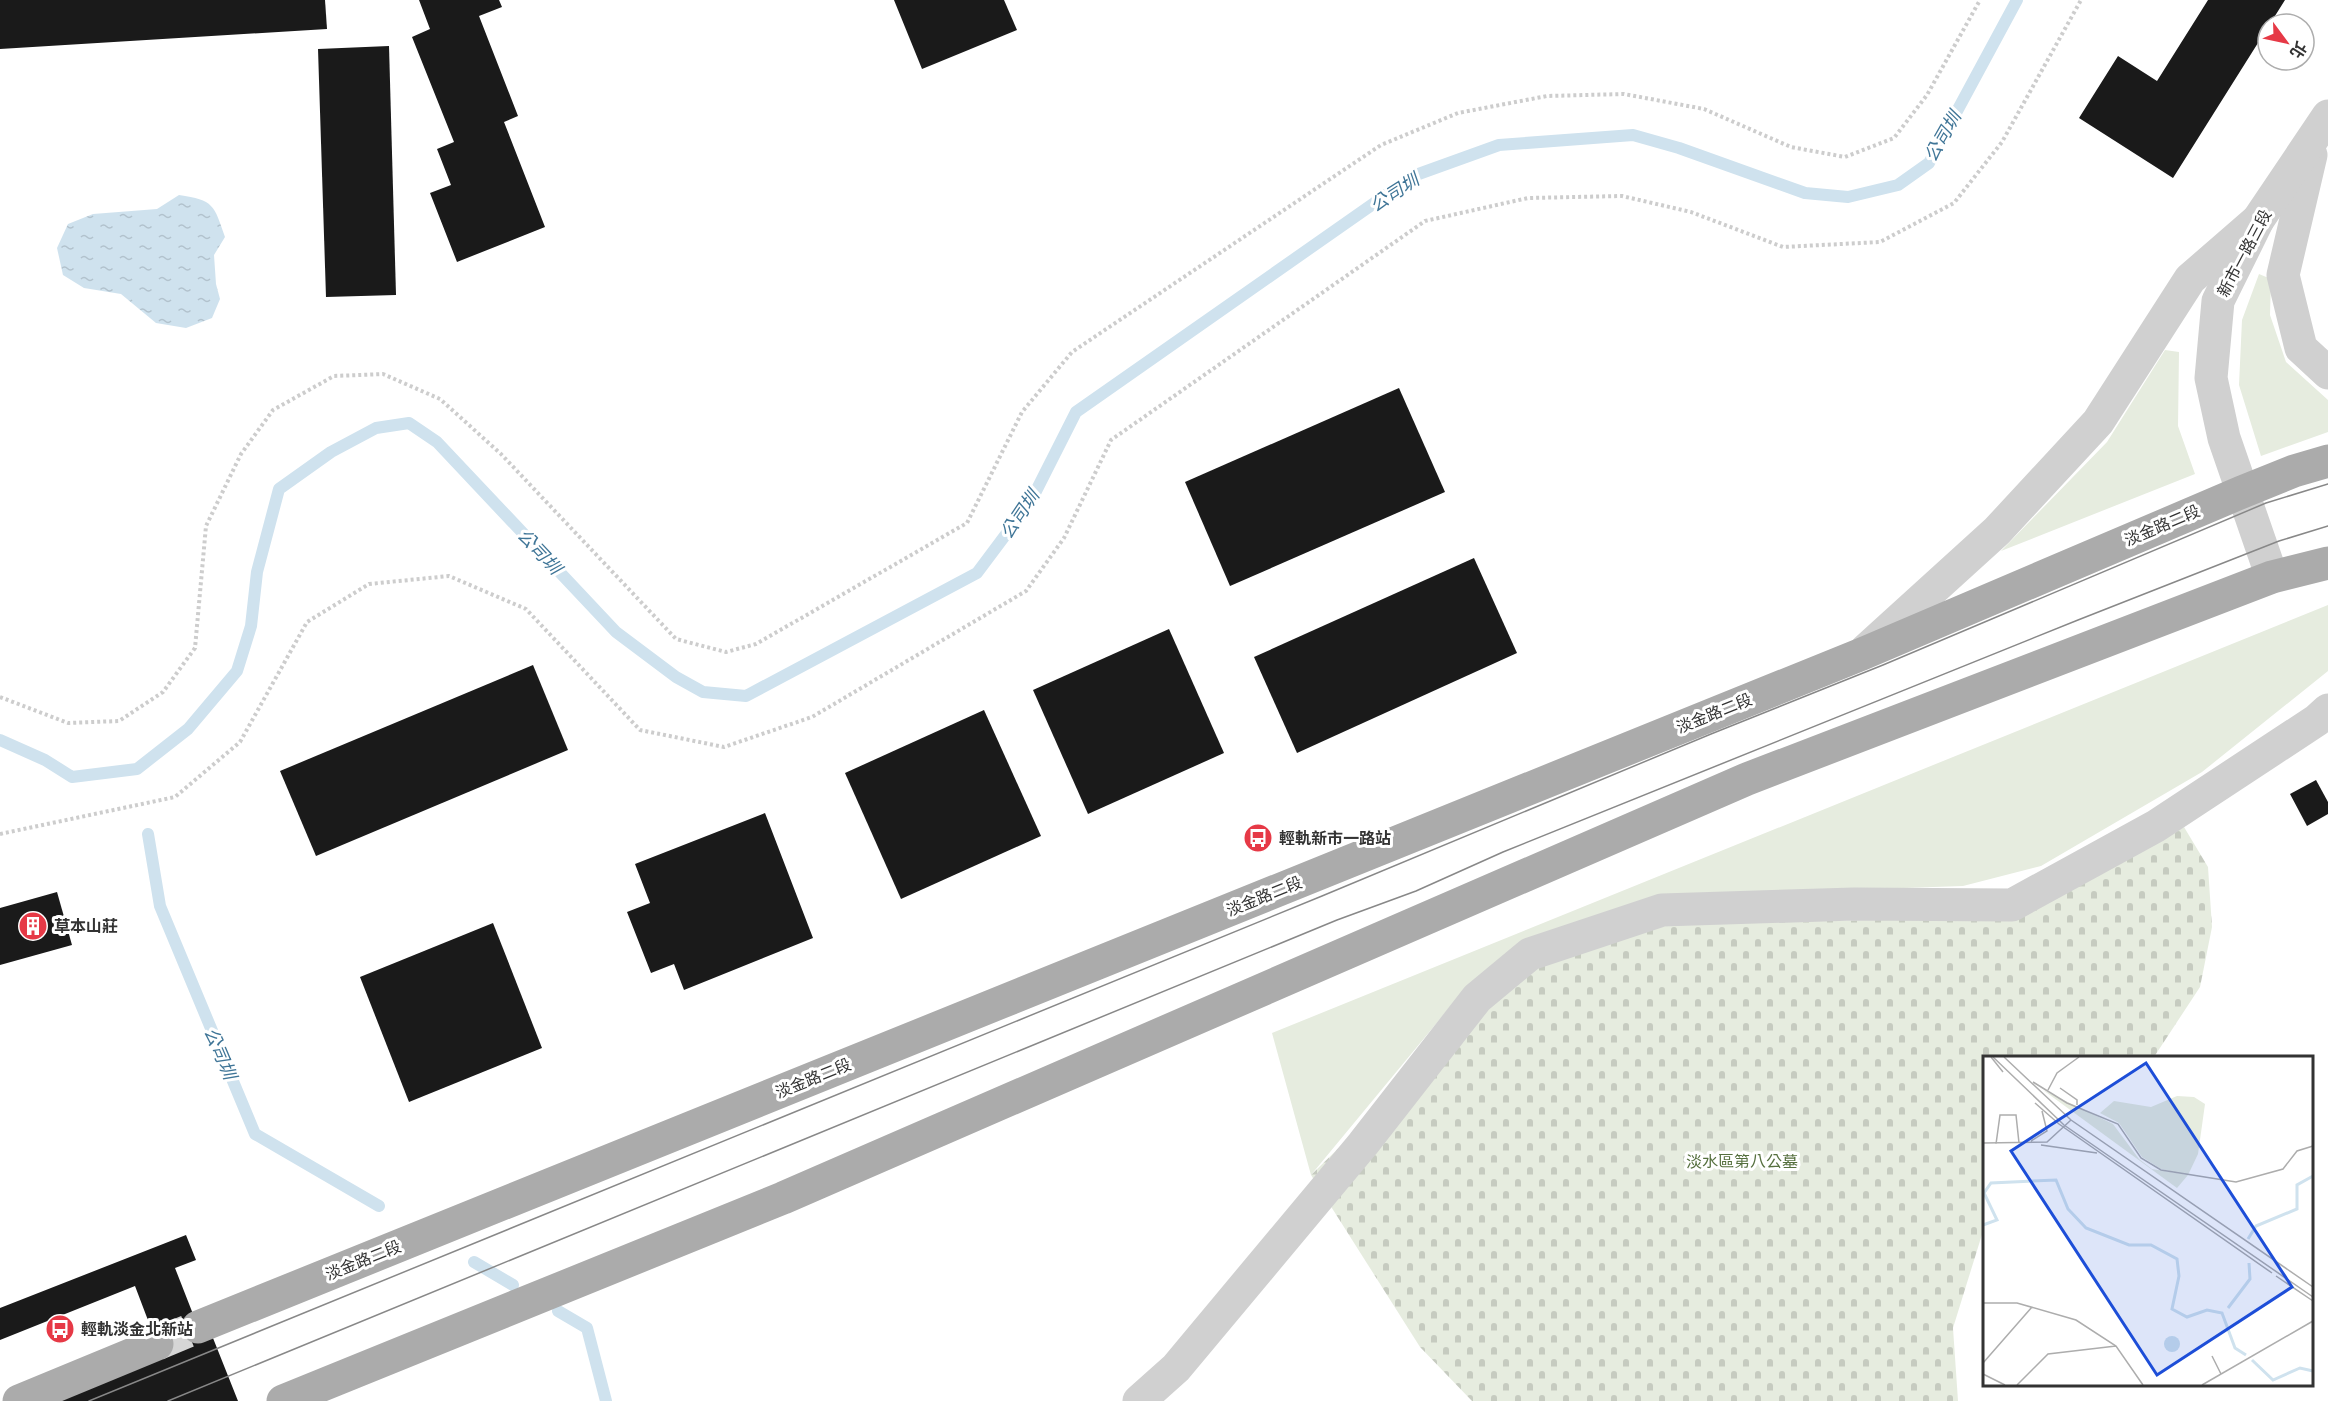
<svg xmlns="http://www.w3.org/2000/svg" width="2328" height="1401" font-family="'Noto Sans','Noto Sans TC',sans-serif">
	<defs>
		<pattern id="cemetery-stones" width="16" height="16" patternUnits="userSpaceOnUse" patternTransform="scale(1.5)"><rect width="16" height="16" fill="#e6ecdf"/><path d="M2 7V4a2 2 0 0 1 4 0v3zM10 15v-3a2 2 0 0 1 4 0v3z" fill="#c6cbc0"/></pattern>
		<pattern id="water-ripples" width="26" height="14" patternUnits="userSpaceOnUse" patternTransform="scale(1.5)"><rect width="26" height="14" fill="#cfe2ee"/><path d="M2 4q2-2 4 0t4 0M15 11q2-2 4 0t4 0" fill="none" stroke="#b2c2cd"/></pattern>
	</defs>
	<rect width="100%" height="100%" fill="#fff"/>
	<g fill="#e6ecdf">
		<path d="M2259 274 2271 279 2270 315 2286 362 2328 400V432L2261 456 2239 385 2242 320Z"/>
		<path d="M2165 350 2179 352 2178 426 2195 474 2001 551 2107 442Z"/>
		<path d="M2328 605V671L2202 772 2041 866 1963 886 1663 896 1464 990 1311 1175 1272 1033Z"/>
	</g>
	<path fill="url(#cemetery-stones)" d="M2184 827 2208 867 2212 927 2200 987 2154 1057 1984 1058V1228L1953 1328 1958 1401H1472L1420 1347 1311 1175 1484 1006 1537 966 1666 923 2016 918Z"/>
	<path fill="url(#water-ripples)" d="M179 195C214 200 214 205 225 237L214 255 216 284 220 299 212 318 186 328 156 323 121 294 84 288 63 275 57 248 68 224 93 214 157 209Z"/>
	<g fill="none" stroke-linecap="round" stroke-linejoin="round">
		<g stroke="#cfe2ee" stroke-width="12">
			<path d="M0 740 45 760 72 777 137 769 188 729 237 671 251 626 257 572 279 489 331 452 376 428 409 423 437 442 616 632 676 677 703 692 746 696 977 573 1031 501 1076 412 1413 176 1499 145 1633 135 1679 148 1805 193 1848 197 1898 185 1929 163 2017 0"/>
			<path d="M148 834 160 906 255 1134 379 1206"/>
			<path d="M474 1262 513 1285"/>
			<path d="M558 1311 587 1328 606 1401"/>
		</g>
	</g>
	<g fill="#1a1a1a">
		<path d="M0 0H325L327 29 0 49Z"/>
		<path d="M419 0H499L502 7 479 16 518 116 504 122 545 227 457 262 430 193 451 185 437 149 454 142 412 37 430 29Z"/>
		<path d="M894 0H1004L1017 30 922 69Z"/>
		<path d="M2208 0H2285L2173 178 2079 118 2118 56 2157 81Z"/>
		<path d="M389 46 396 295 326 297 318 49Z"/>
		<path d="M1399 388 1445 492 1230 586 1185 482Z"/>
		<path d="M1474 558 1517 653 1297 753 1254 657Z"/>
		<path d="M1169 629 1224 753 1088 814 1033 690Z"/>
		<path d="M533 665 568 750 316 856 280 771Z"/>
		<path d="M984 710 1041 836 901 899 845 773Z"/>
		<path d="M2316 780 2328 802V814L2307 826 2290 794Z"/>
		<path d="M765 813 813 938 684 990 674 964 651 973 627 912 650 903 635 864Z"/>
		<path d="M57 892 72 945 0 965V908Z"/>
		<path d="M493 923 542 1048 409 1102 360 977Z"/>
		<path d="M186 1235 196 1260 175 1268 200 1332 209 1328 238 1401H36L157 1344 135 1286 0 1340V1308Z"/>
	</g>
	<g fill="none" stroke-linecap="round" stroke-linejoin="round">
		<path stroke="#d6d6d6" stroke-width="33" stroke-dasharray="33 16" stroke-linecap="butt" d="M157 1344 198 1327"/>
		<g stroke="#cdcdcd" stroke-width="4" stroke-dasharray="3 3" stroke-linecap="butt">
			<path d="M0 697 68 723 119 721 163 692 195 648 206 526 241 454 273 410 334 376 383 374 440 399 501 454 676 639 726 652 756 644 967 523 1022 412 1072 352 1381 145 1458 113 1547 96 1624 94 1704 109 1791 147 1845 157 1894 138 1927 95 1980 0"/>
			<path d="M0 834 175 797 240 742 307 622 369 584 449 576 526 609 640 730 724 747 812 717 1026 591 1064 538 1111 440 1425 221 1528 198 1622 196 1691 212 1783 247 1880 242 1954 203 2002 142 2081 0"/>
		</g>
		<g stroke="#d0d0d0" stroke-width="33">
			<path d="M2311 155 2283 275 2301 348 2328 373"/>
			<path d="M2272 577 2224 438 2211 378 2218 301 2258 220 2328 116"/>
			<path d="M1866 650 1997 531 2098 422 2190 279 2258 220"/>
			<path d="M1139 1401 1176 1368 1363 1144 1477 998 1530 954 1662 910 1854 904 2012 905 2156 826 2317 720 2328 710"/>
		</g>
		<g stroke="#ababab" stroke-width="33">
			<path d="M198 1327 1862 654 2242 492 2294 471 2328 461"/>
			<path d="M19 1401 157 1344"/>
			<path d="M283 1401 783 1198 1747 779 2272 577 2328 563"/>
		</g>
		<g stroke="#888" stroke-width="1.5">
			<path d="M89 1401 1322 896 1711 734 1883 665 2266 503 2328 484"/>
			<path d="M168 1401 1337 920 1416 891 1503 852 2078 620 2279 541 2328 526"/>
		</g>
	</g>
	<defs>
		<g id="bus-disc" transform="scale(1.5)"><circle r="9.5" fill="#e63946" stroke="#fff"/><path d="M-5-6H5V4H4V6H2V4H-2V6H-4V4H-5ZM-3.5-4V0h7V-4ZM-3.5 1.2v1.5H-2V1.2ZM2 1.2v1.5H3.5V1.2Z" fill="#fff"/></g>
		<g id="building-disc" transform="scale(1.5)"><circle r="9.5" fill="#e63946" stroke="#fff"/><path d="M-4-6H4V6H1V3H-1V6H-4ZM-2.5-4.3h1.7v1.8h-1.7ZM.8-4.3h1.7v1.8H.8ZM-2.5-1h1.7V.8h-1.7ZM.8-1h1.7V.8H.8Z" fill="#fff"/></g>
	</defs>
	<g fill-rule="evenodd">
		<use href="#bus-disc" x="1258" y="838"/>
		<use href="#building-disc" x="33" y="926"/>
		<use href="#bus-disc" x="60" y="1329"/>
	</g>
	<g text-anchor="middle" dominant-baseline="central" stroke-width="6" stroke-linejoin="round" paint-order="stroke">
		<g font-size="16" fill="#333" stroke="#fff">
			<text transform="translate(2244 253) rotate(-62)">新市一路三段</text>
			<text transform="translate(2162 525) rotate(-23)">淡金路二段</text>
			<text transform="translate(1714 713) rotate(-22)">淡金路二段</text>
			<text transform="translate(1264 896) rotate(-22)">淡金路二段</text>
			<text transform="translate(813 1078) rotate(-22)">淡金路二段</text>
			<text transform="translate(363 1260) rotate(-22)">淡金路二段</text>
		</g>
		<g font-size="16" font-weight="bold" fill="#333" stroke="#fff" text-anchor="start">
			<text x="1279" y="838">輕軌新市一路站</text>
			<text x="54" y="926">草本山莊</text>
			<text x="81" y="1329">輕軌淡金北新站</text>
		</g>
		<g font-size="16" fill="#56703f" stroke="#fff">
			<text x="1742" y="1161">淡水區第八公墓</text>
		</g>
		<g font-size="18" font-style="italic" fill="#3f7597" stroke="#fff">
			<text transform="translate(1942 136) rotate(-60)">公司圳</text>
			<text transform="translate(1394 192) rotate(-33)">公司圳</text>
			<text transform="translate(1019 514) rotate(-56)">公司圳</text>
			<text transform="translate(540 551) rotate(47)">公司圳</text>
			<text transform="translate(221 1053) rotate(67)">公司圳</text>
		</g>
	</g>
	<g transform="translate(1983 1056)">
		<rect width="330" height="330" fill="#fff"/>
		<path d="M60 34 130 68 156 103 169 113 205 119 194 132Z" fill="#e6ecdf"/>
		<path d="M194 40 211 41 222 48 215 98 205 119 178 113 159 101 136 67 117 57 131 45 168 51Z" fill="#e6ecdf"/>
		<path d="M181 288a8 8 0 1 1 16 0a8 8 0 1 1-16 0Z" fill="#cfe2ee"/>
		<path fill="none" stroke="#cfe2ee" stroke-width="3" d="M0 169 14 164 1 137 8 127 73 124 85 153 103 172 146 189H168L194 203 196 220 189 253 204 261 224 254 239 257 252 292 263 299M265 183 273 170 314 153V129L330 120M245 252 267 223 266 207M269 304 290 324 317 312 330 315"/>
		<path fill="none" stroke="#adadad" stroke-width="1.5" d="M8 1 20 16M10 1 81 69 330 241M21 1 88 64 330 231M50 26 84 47 135 68 158 102 178 114 253 126 300 113 314 95 330 90M77 32 94 44V49M65 34 74 17 96 1M52 47 76 68 289 217M48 85 64 75 59 55M0 87 64 86 88 64M13 88 17 59H33L36 87M58 89 114 97M293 220 330 245M0 247H34L93 264 133 290 160 329M229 300 238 318M0 307 49 251M0 318 22 329M34 329 65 298 133 290M219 329 330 265"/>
		<path fill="#1d4ed8" fill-opacity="0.15" stroke="#1d4ed8" stroke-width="3" d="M163 7 309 231 174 319 28 95Z"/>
		<rect width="330" height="330" fill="none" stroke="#333" stroke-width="3"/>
	</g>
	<g transform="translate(2286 42) rotate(123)"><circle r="28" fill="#ffffff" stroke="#adadad" stroke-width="1.5"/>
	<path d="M0-4.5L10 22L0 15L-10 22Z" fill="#e63946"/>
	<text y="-9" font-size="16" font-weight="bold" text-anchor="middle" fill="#333333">北</text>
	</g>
</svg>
